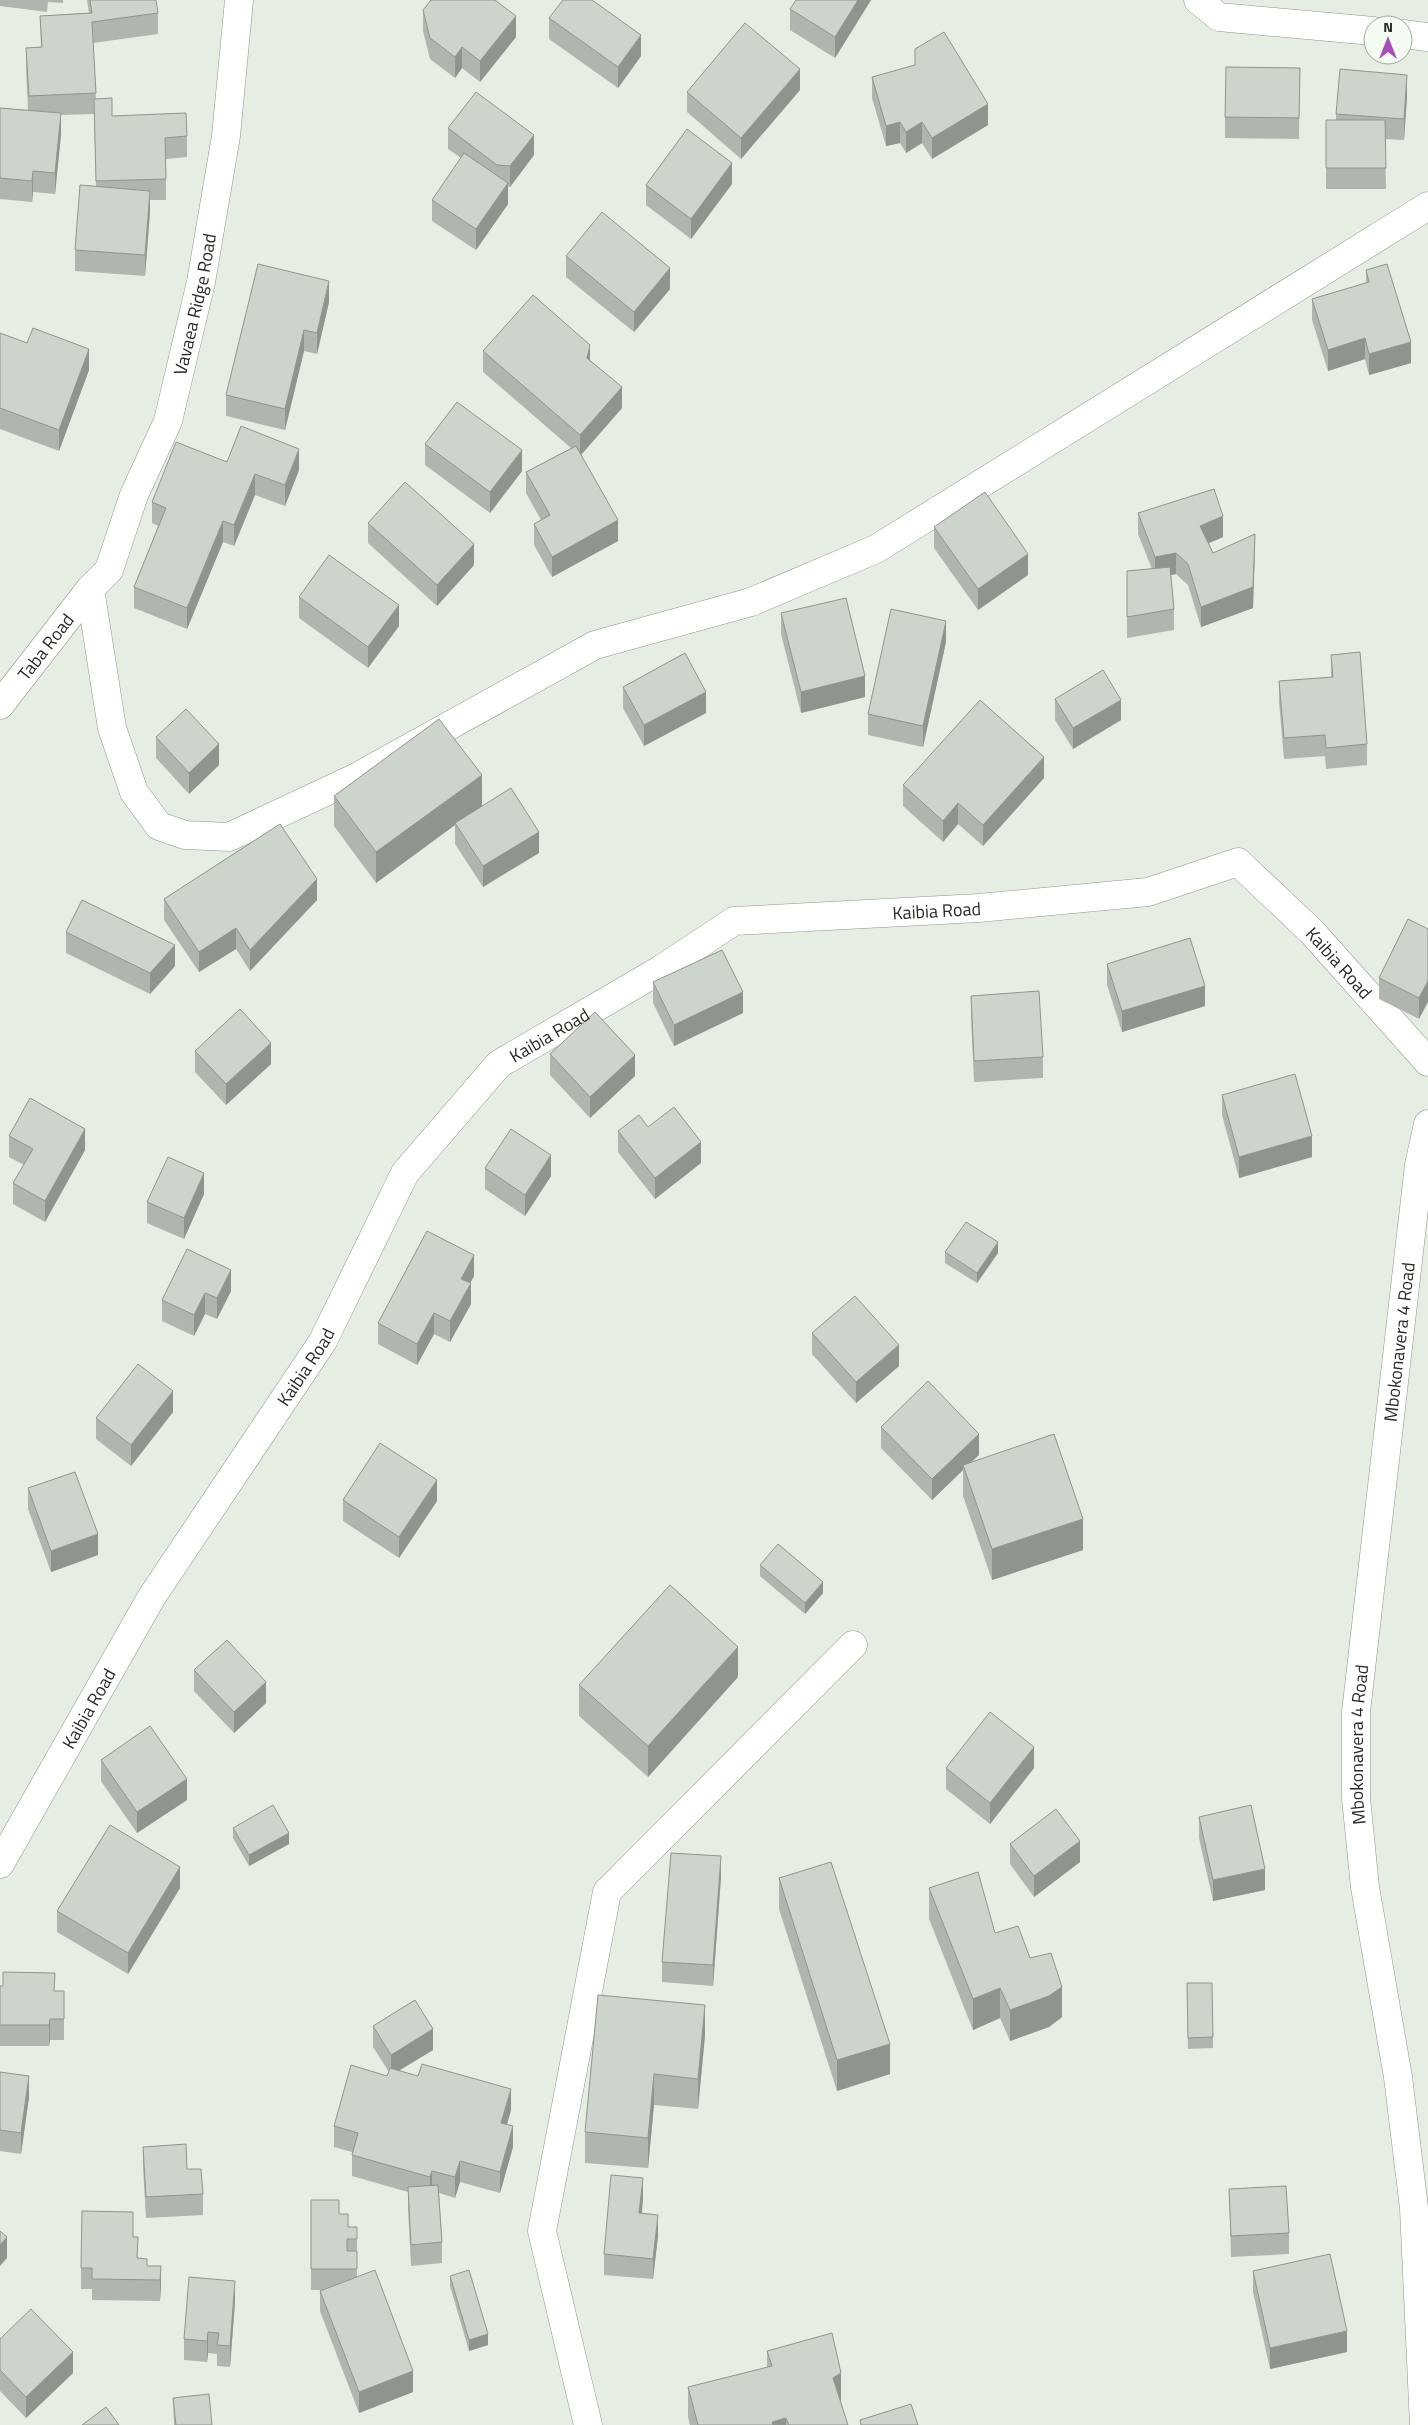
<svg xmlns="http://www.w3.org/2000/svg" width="1428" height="2425" font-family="'Titillium Web',sans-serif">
	<rect width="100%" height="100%" fill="#e6eee4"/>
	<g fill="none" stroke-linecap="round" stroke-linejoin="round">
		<g stroke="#8e958c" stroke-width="29">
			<g id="street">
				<path d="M1198 0 1219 17 1373 31"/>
				<path d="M1403 34 1428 37"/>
				<path d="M90 589 112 728 134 792 159 826 185 835 229 837 355 778 595 645 751 602 876 549 1428 206"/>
				<path id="s1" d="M0 705 90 589 109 570 134 495 168 421 201 282 226 136 239 0"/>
				<path id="s2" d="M0 1864 151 1598 323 1341 405 1173 499 1064 660 970 734 921 979 908 1148 892 1238 862 1312 932 1428 1062"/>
				<path d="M588 2425 542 2231 607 1892 853 1645"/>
			</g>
		</g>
		<g stroke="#8e958c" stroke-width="29">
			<g id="secondary">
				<path id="s3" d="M1424 2425 1414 2208 1398 2077 1365 1887 1356 1798V1712L1419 1165 1428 1124"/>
			</g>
		</g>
		<use href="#street" stroke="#fff" stroke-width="28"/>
		<use href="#secondary" stroke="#fff" stroke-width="28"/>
	</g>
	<g fill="#b0b6af">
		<path d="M0 0H63V3L48 2 47 12 0 6Z"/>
		<path d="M87 0H156L158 13V34L93 43 96 99 112 116 187 136V157L166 159V200H150V212L145 276 75 271V250L96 187 94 114 61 115V134L55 194 33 192 32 202 0 199V108L28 110 26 69V48L41 47 40 16 89 13Z"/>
		<path d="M796 0H871L835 58 790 30V9Z"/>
		<path d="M423 10 516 37 480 82 462 68 455 78 430 59 423 31Z"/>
		<path d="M549 18 641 56 618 88 549 39Z"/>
		<path d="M1300 68 1299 139 1225 138V117Z"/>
		<path d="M872 77 988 125 932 159 922 143 906 153 900 143 886 146 872 98Z"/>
		<path d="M800 90 741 159 687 112V92Z"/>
		<path d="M1407 96 1404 140 1385 139 1386 189H1326V120H1336V114Z"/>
		<path d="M448 128 534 155 510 187H508V204L476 250 432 221V200L461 158 448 149Z"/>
		<path d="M732 184 691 239 646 205V185Z"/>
		<path d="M566 256 670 289 634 332 566 277Z"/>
		<path d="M1366 270 1411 363 1369 375 1365 359 1328 371 1312 320V299L1366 283Z"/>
		<path d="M329 302 317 354 304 351 285 430 226 416V395Z"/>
		<path d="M0 333 89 370 59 451 0 429Z"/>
		<path d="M483 351 622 408 581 455 618 541 552 577 534 545V524L541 520 526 493V472L571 448 483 372Z"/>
		<path d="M425 444 522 471 490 513 425 465Z"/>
		<path d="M227 462 299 470 285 506 255 495 234 546 223 542 187 629 134 608V587L158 526 152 523V502Z"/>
		<path d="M1138 513 1223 537 1209 543 1213 553 1255 555 1253 608 1201 627 1188 585 1176 574 1171 575 1174 609V630L1127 638V571L1152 569 1138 534Z"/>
		<path d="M368 523 474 565 437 606 368 543Z"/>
		<path d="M934 527 1028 575 978 610 934 548Z"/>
		<path d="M299 597 399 626 368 668 299 618Z"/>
		<path d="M781 613 865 697 801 713 781 634Z"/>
		<path d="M946 642 923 747 868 735V714Z"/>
		<path d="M1331 655 1367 744V765L1326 769 1325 756 1284 759 1279 702V681L1331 677Z"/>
		<path d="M623 687 706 713 644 746 623 708Z"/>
		<path d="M1055 699 1121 720 1073 749 1055 720Z"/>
		<path d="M156 737 219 765 189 794 156 758Z"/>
		<path d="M1044 778 983 846 958 824 943 842 903 806V785Z"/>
		<path d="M334 796 482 806 476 810 539 853 483 887 455 844V825L376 883 334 826Z"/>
		<path d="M164 899 317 900 250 971 236 949 199 972 164 920Z"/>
		<path d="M1428 929 1419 1019 1379 999V978Z"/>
		<path d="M66 932 175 966 150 994 66 953Z"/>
		<path d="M1107 964 1205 1006 1122 1032 1107 985Z"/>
		<path d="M653 982 743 1013 674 1046 653 1003Z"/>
		<path d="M971 996 1043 1057V1078L974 1082 971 1017Z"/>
		<path d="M195 1051 271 1064 226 1105 195 1072Z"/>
		<path d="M550 1054 635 1076 590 1118 550 1075Z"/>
		<path d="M1222 1095 1312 1157 1239 1178 1222 1115Z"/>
		<path d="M618 1131 701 1163 655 1199 618 1152Z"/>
		<path d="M9 1136 85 1150 45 1222 13 1204V1183L24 1165 9 1157Z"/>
		<path d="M485 1168 551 1176 525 1216 485 1189Z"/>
		<path d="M204 1194 184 1239 147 1223V1202Z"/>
		<path d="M945 1252 998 1253 977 1283 945 1263Z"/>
		<path d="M231 1270V1291L217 1319 205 1314 194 1336 162 1321V1300Z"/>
		<path d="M474 1276 470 1283 471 1304 450 1342 434 1334 417 1365 378 1344V1323Z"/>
		<path d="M812 1333 899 1366 856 1403 812 1354Z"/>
		<path d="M173 1412 131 1466 96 1439V1418Z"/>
		<path d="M881 1427 979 1455 971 1462 1083 1550 992 1580 963 1496V1470L932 1500 881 1448Z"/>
		<path d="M28 1488 98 1555 51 1572 28 1509Z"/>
		<path d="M343 1500 437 1501 399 1558 343 1521Z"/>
		<path d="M760 1565 823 1593 805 1614 760 1576Z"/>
		<path d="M194 1670 266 1703 234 1733 194 1691Z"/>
		<path d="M738 1677 648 1777 579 1716V1685Z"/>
		<path d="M101 1760 187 1800 137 1833 101 1781Z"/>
		<path d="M946 1768H1034L990 1824 946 1789Z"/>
		<path d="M1199 1817 1265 1890 1213 1901 1199 1838Z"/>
		<path d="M233 1828 289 1844 249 1866 233 1838Z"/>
		<path d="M1010 1844 1080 1862 1034 1897 1010 1864Z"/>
		<path d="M721 1877 713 1986 662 1982V1962Z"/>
		<path d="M779 1878 890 2074 837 2091 779 1909Z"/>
		<path d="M180 1888 128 1974 57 1932V1911Z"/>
		<path d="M929 1888 995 1933 1030 1958 1062 2017 1049 2027 1010 2041 1000 2018 973 2030 929 1919Z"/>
		<path d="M1187 1983 1213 2037V2048L1188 2049Z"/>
		<path d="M0 1986 55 1991 64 2012V2040H50L49 2046H0Z"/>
		<path d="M598 1995 705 2035 698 2109 654 2105 648 2168 585 2163V2132Z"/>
		<path d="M373 2026 433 2050 399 2071 511 2110 507 2125 513 2147 500 2193 460 2182 455 2198 439 2193 442 2242V2263L411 2266 408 2208V2192L352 2176V2152L334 2147V2126L387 2076 389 2072 373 2047Z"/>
		<path d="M0 2072 29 2097 21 2154 0 2151Z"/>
		<path d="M143 2147 203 2194V2215L146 2218 143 2168Z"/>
		<path d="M1229 2189 1289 2233V2254L1231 2257Z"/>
		<path d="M643 2199 642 2213 658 2236 653 2279 604 2275V2254Z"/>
		<path d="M311 2200 339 2214 348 2227H357V2277L413 2392 359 2413 320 2311V2291L323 2290H311Z"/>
		<path d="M133 2237 138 2259 147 2266H161L160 2301 92 2300V2289H81V2268Z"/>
		<path d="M1253 2271 1347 2352 1270 2369 1253 2292Z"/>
		<path d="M450 2276 488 2345 469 2351 450 2286Z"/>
		<path d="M235 2302 230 2367 217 2366V2354L208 2353 207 2362 184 2360V2339Z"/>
		<path d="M0 2339 73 2373 26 2418 0 2391Z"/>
		<path d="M767 2351 841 2404 848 2425H690L688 2417V2387L767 2367Z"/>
		<path d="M173 2398 212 2425H174Z"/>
	</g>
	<g fill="#90948e">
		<path d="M858 0H871L835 58V37Z"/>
		<path d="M516 16V37L480 82V61Z"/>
		<path d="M641 35V56L618 88V67Z"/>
		<path d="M462 47V68L455 78V57Z"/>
		<path d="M800 69V90L741 159V138Z"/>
		<path d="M1407 75V96L1404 140V119Z"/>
		<path d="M988 104V125L932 159V138Z"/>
		<path d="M61 113V134L55 194V173Z"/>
		<path d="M900 122V143L886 146V126Z"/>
		<path d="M922 122V143L906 153V132Z"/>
		<path d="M534 135V155L510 187V166Z"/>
		<path d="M732 163V184L691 239V219Z"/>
		<path d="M33 171V192L32 202V181Z"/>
		<path d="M508 183V204L476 250V229Z"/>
		<path d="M150 191V212L145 276V255Z"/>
		<path d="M670 268V289L634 332V312Z"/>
		<path d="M329 281V302L317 354V333Z"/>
		<path d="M304 330V351L285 430V409Z"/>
		<path d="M1365 338V359L1328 371V350Z"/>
		<path d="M1411 342V363L1369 375V354Z"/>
		<path d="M590 345V366L587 358Z"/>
		<path d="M89 349V370L59 451V430Z"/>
		<path d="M622 387V408L580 456V435Z"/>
		<path d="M299 449V470L285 506V485Z"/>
		<path d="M522 450V471L490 513V492Z"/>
		<path d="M255 474V495L234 546V525Z"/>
		<path d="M1223 516V537L1200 547V526Z"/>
		<path d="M618 520V541L552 577V557Z"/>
		<path d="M223 521V542L187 629V608Z"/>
		<path d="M1255 534 1253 608 1201 627V607Z"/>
		<path d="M474 544V565L437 606V585Z"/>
		<path d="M1176 553V574L1155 578V557Z"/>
		<path d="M1028 554V575L978 610V589Z"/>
		<path d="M399 605V626L368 668V647Z"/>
		<path d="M946 621V642L923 747V726Z"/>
		<path d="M865 676V697L801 713V692Z"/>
		<path d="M706 692V713L644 746V725Z"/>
		<path d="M1121 700V720L1073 749V728Z"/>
		<path d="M219 744V765L189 794V773Z"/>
		<path d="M1044 757V778L983 846V825Z"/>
		<path d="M482 775V806L456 824 455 823V825L376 883V852Z"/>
		<path d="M958 803V824L943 842V821Z"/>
		<path d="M539 832V853L483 887V866Z"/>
		<path d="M317 879V900L250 971V950Z"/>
		<path d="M236 928V949L199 972V952Z"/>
		<path d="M175 945V966L150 994V973Z"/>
		<path d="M1428 981V1002L1419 1019V998Z"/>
		<path d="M1205 986V1006L1122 1032V1011Z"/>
		<path d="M743 992V1013L674 1046V1025Z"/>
		<path d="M271 1043V1064L226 1105V1084Z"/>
		<path d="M635 1055V1076L590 1118V1097Z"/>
		<path d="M85 1129V1150L45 1222V1201Z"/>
		<path d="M1312 1136V1157L1239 1178V1157Z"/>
		<path d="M701 1142V1163L655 1199V1178Z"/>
		<path d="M551 1155V1176L525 1216V1195Z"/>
		<path d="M204 1173V1194L184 1239V1218Z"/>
		<path d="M998 1242V1253L977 1283V1273Z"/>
		<path d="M474 1255V1276L461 1300V1279Z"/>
		<path d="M231 1270V1291L217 1319V1298Z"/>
		<path d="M471 1283V1304L450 1342V1321Z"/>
		<path d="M205 1293V1314L194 1336V1315Z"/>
		<path d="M434 1313V1334L417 1365V1344Z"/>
		<path d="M899 1345V1366L856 1403V1382Z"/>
		<path d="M173 1391V1412L131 1466V1445Z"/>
		<path d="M979 1434V1455L964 1469 963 1465V1470L932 1500V1479Z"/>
		<path d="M437 1480V1501L399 1558V1537Z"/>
		<path d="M1083 1519V1550L992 1580V1549Z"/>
		<path d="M98 1534V1555L51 1572V1551Z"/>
		<path d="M823 1582V1593L805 1614V1603Z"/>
		<path d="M738 1647V1677L648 1777V1746Z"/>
		<path d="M266 1682V1703L234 1733V1712Z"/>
		<path d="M1034 1747V1768L990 1824V1803Z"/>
		<path d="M187 1779V1800L137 1833V1812Z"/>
		<path d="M289 1833V1844L249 1866V1855Z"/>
		<path d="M1080 1841V1862L1034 1897V1876Z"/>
		<path d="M721 1856V1877L713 1986V1965Z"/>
		<path d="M180 1867V1888L128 1974V1953Z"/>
		<path d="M1265 1869V1890L1213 1901V1880Z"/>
		<path d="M1062 1987V2017L1049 2027 1010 2041V2010Z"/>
		<path d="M1000 1988V2018L973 2030V1999Z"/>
		<path d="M705 2005V2035L698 2109V2079Z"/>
		<path d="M50 2019V2040L49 2046V2025Z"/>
		<path d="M433 2029V2050L391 2075V2055Z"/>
		<path d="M890 2044V2074L837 2091V2060Z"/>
		<path d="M654 2074V2105L648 2168V2138Z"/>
		<path d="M29 2076V2097L21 2154V2133Z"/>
		<path d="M511 2089V2110L501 2144V2123Z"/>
		<path d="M513 2126V2147L500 2193V2172Z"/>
		<path d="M460 2161V2182L455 2198V2177Z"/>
		<path d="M432 2171V2192L430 2198V2177Z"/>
		<path d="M643 2178V2199L639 2234V2213Z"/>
		<path d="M658 2215V2236L653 2279V2259Z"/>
		<path d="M7 2237V2258L0 2266V2245Z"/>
		<path d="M161 2266V2287L160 2301V2280Z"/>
		<path d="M235 2281V2302L230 2367V2346Z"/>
		<path d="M1347 2331V2352L1270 2369V2348Z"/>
		<path d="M208 2332V2353L207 2362V2341Z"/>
		<path d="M488 2334V2345L469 2351V2340Z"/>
		<path d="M73 2352V2373L26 2418V2397Z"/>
		<path d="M413 2371V2392L359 2413V2392Z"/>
		<path d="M841 2373V2404L833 2378Z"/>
		<path d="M786 2418V2425H772V2422Z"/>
	</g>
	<g fill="#cdd4cb" stroke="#90948e">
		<path d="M90 0H156L158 13 92 22 96 93 29 96 26 48 42 47 40 16 92 13Z"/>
		<path d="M431 0H495L516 16 480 61 462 47 455 57 430 38 423 10Z"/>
		<path d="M563 0H592L641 35 618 67 549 18Z"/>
		<path d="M796 0H858L835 37 790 9Z"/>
		<path d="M745 23 800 69 741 138 687 92Z"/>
		<path d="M944 32 988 104 932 138 922 122 906 132 900 122 886 126 872 77 915 65V49Z"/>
		<path d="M1226 67 1300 68 1299 118 1225 117Z"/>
		<path d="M1340 69 1407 75 1404 119 1336 114Z"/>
		<path d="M476 92 534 135 510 166 497 165 448 128Z"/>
		<path d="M112 98V116L186 113 187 136 165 138 166 179 96 181 94 99Z"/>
		<path d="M0 108 61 113 55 173 33 171 32 181 0 178Z"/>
		<path d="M1326 120H1385L1386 168H1326Z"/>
		<path d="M687 129 732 163 691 219 646 185Z"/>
		<path d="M464 153 508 183 476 229 432 200Z"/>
		<path d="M80 185 150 191 145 255 75 250Z"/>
		<path d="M602 212 670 268 634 312 566 256Z"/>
		<path d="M258 264 329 281 317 333 304 330 285 409 226 395Z"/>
		<path d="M1387 264 1411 342 1369 354 1365 338 1328 350 1312 299 1369 282 1366 270Z"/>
		<path d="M533 295 590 345 587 358 622 387 580 435 483 351Z"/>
		<path d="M33 328 89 349 59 430 0 408V333L27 343Z"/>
		<path d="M457 402 522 450 490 492 425 444Z"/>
		<path d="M241 426 299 449 285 485 255 474 234 525 223 521 187 608 134 587 166 508 152 502 176 442 227 462Z"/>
		<path d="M576 446 618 520 552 557 534 524 550 515 526 472Z"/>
		<path d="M405 482 474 544 437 585 368 523Z"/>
		<path d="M1214 489 1223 516 1200 526 1213 553 1255 534 1253 587 1201 607 1188 564 1176 553 1155 557 1138 513Z"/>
		<path d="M985 492 1028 554 978 589 934 527Z"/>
		<path d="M329 555 399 605 368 647 299 597Z"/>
		<path d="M1170 567 1174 609 1127 617V571Z"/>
		<path d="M846 598 865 676 801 692 781 613Z"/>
		<path d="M891 609 946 621 923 726 868 714Z"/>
		<path d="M1360 652 1367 744 1326 748 1325 735 1284 738 1279 681 1333 677 1331 655Z"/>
		<path d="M685 653 706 692 644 725 623 687Z"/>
		<path d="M1103 670 1121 700 1073 728 1055 699Z"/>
		<path d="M980 700 1044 757 983 825 958 803 943 821 903 785Z"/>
		<path d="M186 709 219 744 189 773 156 737Z"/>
		<path d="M439 719 482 775 376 852 334 796Z"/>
		<path d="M511 788 539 832 483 866 455 823Z"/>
		<path d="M280 824 317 879 250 950 236 928 199 952 164 899Z"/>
		<path d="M82 900 175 945 150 973 66 932Z"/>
		<path d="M1408 919 1428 929V981L1419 998 1379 978Z"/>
		<path d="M1190 938 1205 986 1122 1011 1107 964Z"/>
		<path d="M722 950 743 992 674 1025 653 982Z"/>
		<path d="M1039 991 1043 1057 974 1061 971 996Z"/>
		<path d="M240 1009 271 1043 226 1084 195 1051Z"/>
		<path d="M595 1012 635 1055 590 1097 550 1054Z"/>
		<path d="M1295 1074 1312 1136 1239 1157 1222 1095Z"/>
		<path d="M30 1098 85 1129 45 1201 13 1183 33 1149 9 1136Z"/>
		<path d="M674 1107 701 1142 655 1178 618 1131 639 1115 648 1127Z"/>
		<path d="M511 1129 551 1155 525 1195 485 1168Z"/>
		<path d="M168 1157 204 1173 184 1218 147 1202Z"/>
		<path d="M966 1222 998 1242 977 1273 945 1252Z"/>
		<path d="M427 1231 474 1255 461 1279 471 1283 450 1321 434 1313 417 1344 378 1323Z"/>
		<path d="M187 1249 231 1270 217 1298 205 1293 194 1315 162 1300Z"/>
		<path d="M855 1296 899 1345 856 1382 812 1333Z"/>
		<path d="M138 1364 173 1391 131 1445 96 1418Z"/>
		<path d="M928 1381 979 1434 932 1479 881 1427Z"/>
		<path d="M1054 1434 1083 1519 992 1549 963 1465Z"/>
		<path d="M380 1443 437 1480 399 1537 343 1500Z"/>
		<path d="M75 1472 98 1534 51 1551 28 1488Z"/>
		<path d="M778 1544 823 1582 805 1603 760 1565Z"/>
		<path d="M670 1585 738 1647 648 1746 579 1685Z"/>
		<path d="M227 1640 266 1682 234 1712 194 1670Z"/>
		<path d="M990 1712 1034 1747 990 1803 946 1768Z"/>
		<path d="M150 1726 187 1779 137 1812 101 1760Z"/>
		<path d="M273 1805 289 1833 249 1855 233 1828Z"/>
		<path d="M1251 1805 1265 1869 1213 1880 1199 1817Z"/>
		<path d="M1056 1809 1080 1841 1034 1876 1010 1844Z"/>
		<path d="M110 1825 180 1867 128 1953 57 1911Z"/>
		<path d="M671 1853 721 1856 713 1965 662 1962Z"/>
		<path d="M831 1862 890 2044 837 2060 779 1878Z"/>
		<path d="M978 1872 995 1933 1018 1926 1030 1958 1051 1953 1062 1987 1049 1996 1010 2010 1000 1988 973 1999 929 1888Z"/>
		<path d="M3 1972 55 1973 54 1991H64V2019H50L49 2025H0V1986H3Z"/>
		<path d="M1187 1983H1212L1213 2037 1188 2038Z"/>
		<path d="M598 1995 705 2005 698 2079 654 2074 648 2138 585 2132Z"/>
		<path d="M415 2000 433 2029 391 2055 373 2026Z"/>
		<path d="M422 2064 511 2089 501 2123 513 2126 500 2172 460 2161 455 2177 432 2171 430 2177 352 2155 358 2133 334 2126 351 2065 387 2076 390 2068 418 2076Z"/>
		<path d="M0 2072 29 2076 21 2133 0 2130Z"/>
		<path d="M186 2144 187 2169H201L203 2194 146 2197 143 2147Z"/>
		<path d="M611 2175 643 2178 639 2213 658 2215 653 2259 604 2254Z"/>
		<path d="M438 2185 442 2242 411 2245 408 2187Z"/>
		<path d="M1286 2186 1289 2233 1231 2236 1229 2189Z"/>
		<path d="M311 2200H339V2214H348V2227H357V2239H347V2251H357V2269H311Z"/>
		<path d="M82 2211 133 2212V2237H138L137 2258 147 2259V2266H161L160 2280 92 2279V2268H81Z"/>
		<path d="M0 2231 7 2237 0 2245Z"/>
		<path d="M1330 2254 1347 2331 1270 2348 1253 2271Z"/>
		<path d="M375 2270 413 2371 359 2392 320 2291Z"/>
		<path d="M469 2270 488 2334 469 2340 450 2276Z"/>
		<path d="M189 2277 235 2281 230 2346 217 2345 219 2333 208 2332 207 2341 184 2339Z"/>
		<path d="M31 2309 73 2352 26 2397 0 2370V2339Z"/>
		<path d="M832 2333 841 2373 833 2378 848 2425H789L786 2418 772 2422 773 2425H698L688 2387 772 2366 767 2351Z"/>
		<path d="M209 2394 212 2425H176L173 2398Z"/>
		<path d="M911 2404 918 2425H861L860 2420Z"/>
		<path d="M106 2407 119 2425H82Z"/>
	</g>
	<g text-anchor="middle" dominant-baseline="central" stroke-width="5" stroke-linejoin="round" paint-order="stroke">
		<g font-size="18" fill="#272a26" stroke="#f3fbf2">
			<text stroke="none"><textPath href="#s1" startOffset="454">Vavaea Ridge Road</textPath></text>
			<text stroke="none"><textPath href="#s1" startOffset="74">Taba Road</textPath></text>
			<text stroke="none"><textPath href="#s2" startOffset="1424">Kaibia Road</textPath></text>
			<text stroke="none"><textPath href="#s2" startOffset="1874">Kaibia Road</textPath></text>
			<text stroke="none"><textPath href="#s2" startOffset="1004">Kaibia Road</textPath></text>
			<text stroke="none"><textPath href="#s3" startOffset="1090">Mbokonavera 4 Road</textPath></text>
			<text stroke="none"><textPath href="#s2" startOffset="584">Kaibia Road</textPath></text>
			<text stroke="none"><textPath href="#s2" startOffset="179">Kaibia Road</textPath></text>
			<text stroke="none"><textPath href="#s3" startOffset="685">Mbokonavera 4 Road</textPath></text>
		</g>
	</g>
	<g transform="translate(1388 40)"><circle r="24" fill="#f3fbf2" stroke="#a1a7a0"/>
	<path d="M0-4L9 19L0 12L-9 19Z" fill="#a74db9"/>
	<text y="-8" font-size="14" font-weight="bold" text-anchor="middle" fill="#272a26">N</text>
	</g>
</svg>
